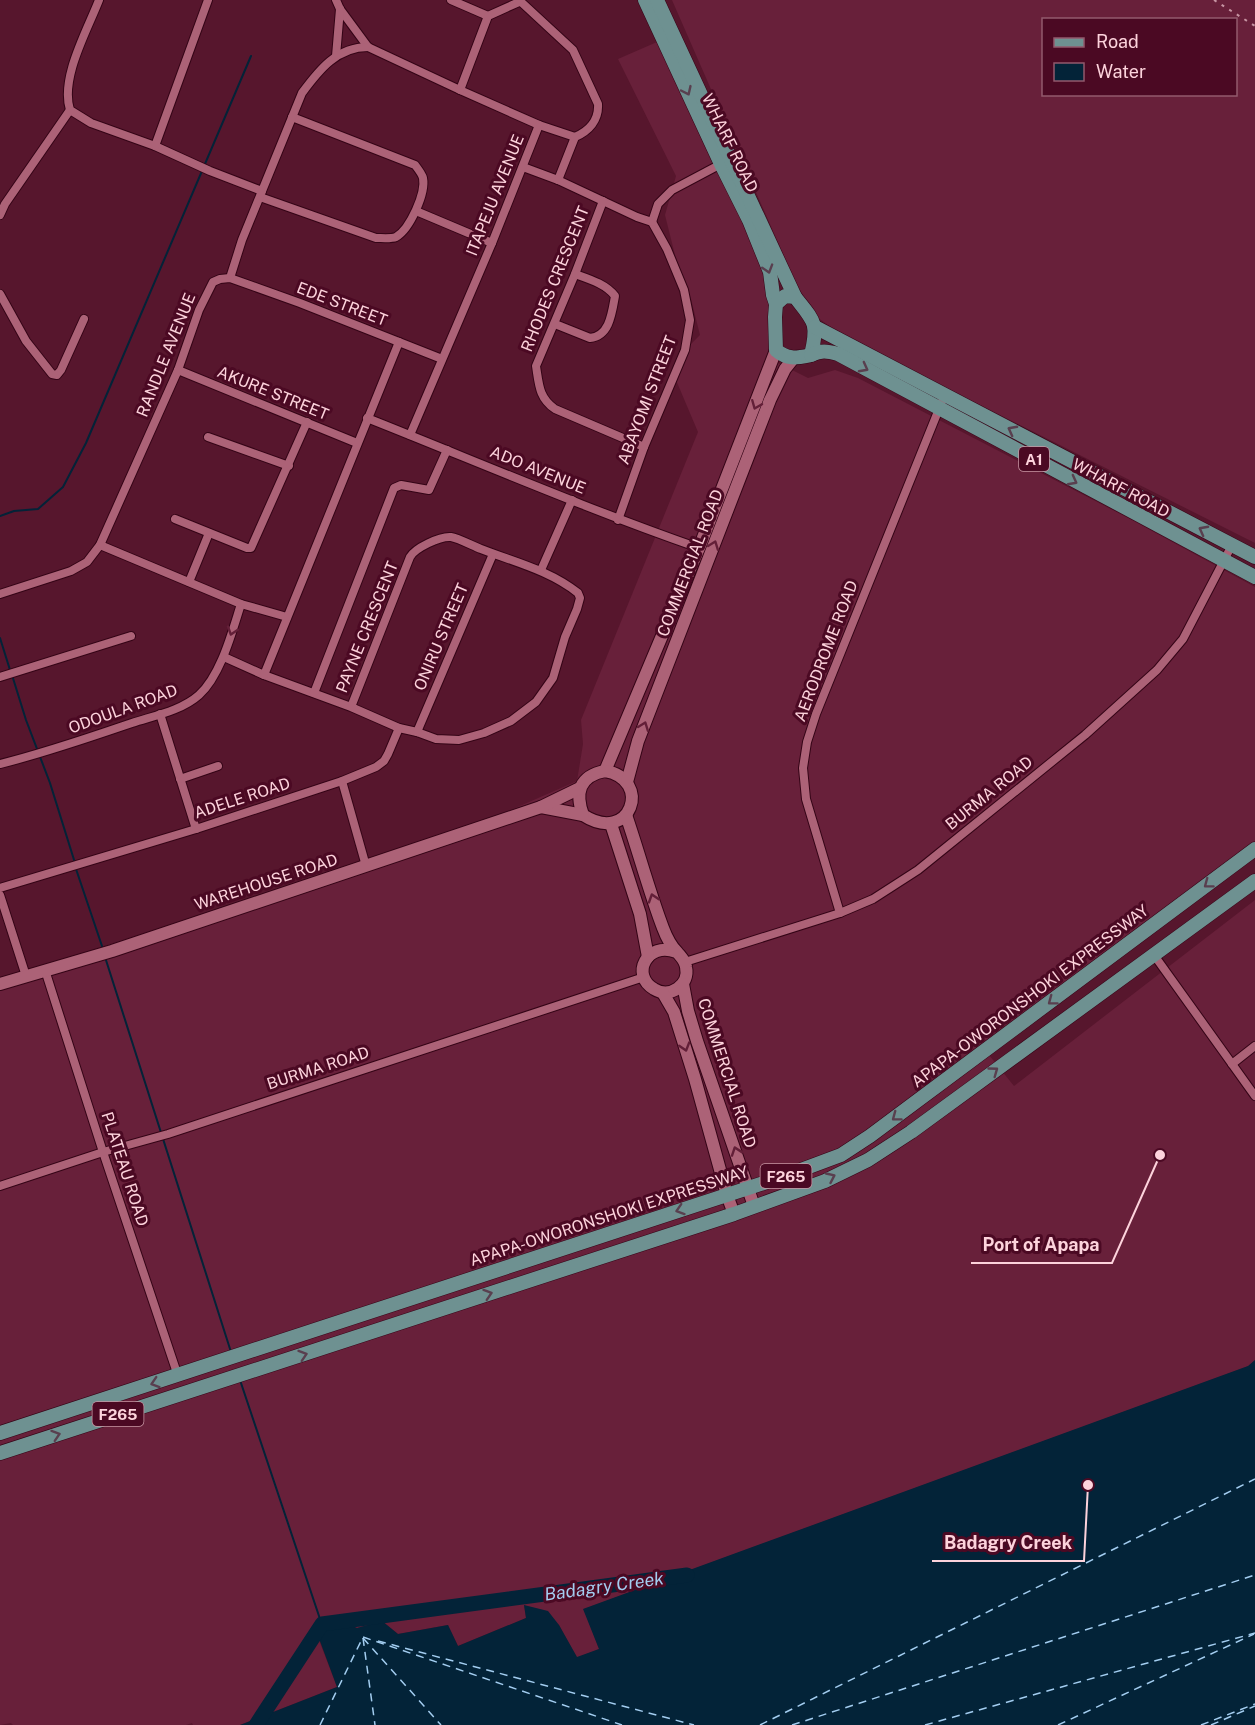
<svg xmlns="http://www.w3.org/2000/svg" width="1255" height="1725" font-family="'Public Sans',sans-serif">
	<rect width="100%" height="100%" fill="#57162d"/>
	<g fill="#68203a" fill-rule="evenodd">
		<path d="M672 0H1255V543L841 335 813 314 794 279ZM1044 20H1236V94H1044Z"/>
		<path d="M657 42 768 272 770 359 808 378 835 370 858 378 1130 519 1255 587V849L985 1050 1014 1086 1255 900V1360L1249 1366 584 1609 599 1649 577 1658 559 1625 524 1605 526 1618 458 1646 448 1625 398 1634 382 1621 357 1628 334 1618 317 1635 337 1687 240 1725H193L192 1723 186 1725H13L11 1723 0 1725V980L479 824 577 781 583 744 581 720 698 432 673 373 686 349 700 335 691 299 675 255 665 215 676 176 618 59Z"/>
	</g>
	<path fill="#032338" d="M1255 1360V1725H240L337 1687 314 1625C330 1612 341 1621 357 1628L382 1621 398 1634 448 1625 458 1646 526 1618 524 1605 548 1611 559 1625 577 1657 599 1649 583 1609 1248 1366Z"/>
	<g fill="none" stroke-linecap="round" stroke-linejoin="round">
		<g stroke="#032338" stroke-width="2">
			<path d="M0 516 14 511 38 509 63 487 86 443 251 56"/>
			<path d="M0 638 10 670"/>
			<path d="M12 675 26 720 50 783 75 863"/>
			<path d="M76 869 103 949"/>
			<path d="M105 957 231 1352"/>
			<path d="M240 1380 321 1622"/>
		</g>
		<path stroke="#032338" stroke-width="15" d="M256 1725 322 1624 687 1575"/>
		<g stroke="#a3cdf0" stroke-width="1.5" stroke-dasharray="8 6" stroke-linecap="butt">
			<path d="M363 1638 441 1725"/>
			<path d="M363 1638 375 1725"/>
			<path d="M378 1641 694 1725"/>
			<path d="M320 1725 363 1637 622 1725"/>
			<path d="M760 1725 1255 1479"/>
			<path d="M792 1725 1255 1575"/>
			<path d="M925 1725 1255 1633"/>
			<path d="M1058 1725 1254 1634"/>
			<path d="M1201 1725 1255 1704"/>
			<path d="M1211 1725 1255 1706"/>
		</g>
		<g stroke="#340416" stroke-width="10">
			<g id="minor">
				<path d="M99 0C87 31 60 78 70 110L91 123 155 146 210 171 262 191"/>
				<path d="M336 0 340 9 368 47 460 90 539 125 575 137"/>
				<path d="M451 0 488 16"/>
				<path d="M519 0 573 50 598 104C599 120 589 131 575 137L558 180"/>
				<path d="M336 56 340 9"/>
				<path d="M460 90 488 16 519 2"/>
				<path d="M155 146 208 0"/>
				<path d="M523 167 558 180 637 217 652 222 667 249 684 290 690 320 685 350 644 447 618 520"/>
				<path d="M260 197 376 238C382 238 391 239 396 237 410 229 426 193 423 178 422 174 418 169 415 165L292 117"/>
				<path d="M603 201 575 274 536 366C539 385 539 398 555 409L644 447"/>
				<path d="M416 211 492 243"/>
				<path d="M0 215 5 204 70 110"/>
				<path d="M652 222 658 204 672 190 721 164"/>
				<path d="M230 278 242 240 302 93C319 70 337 47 368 47"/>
				<path d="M0 294 26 341 52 374 57 375 61 370 84 319"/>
				<path d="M555 324 590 338C610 336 612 312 615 296 606 284 589 279 575 274"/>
				<path d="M178 370 357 443"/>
				<path d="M367 418C478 462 587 509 699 548"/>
				<path d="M410 435 492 243 539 125"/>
				<path d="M208 437 289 466"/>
				<path d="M175 519 247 548H251L307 422"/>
				<path d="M100 545 241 604 287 617"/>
				<path d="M541 570 572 500"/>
				<path d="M189 582 209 533"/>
				<path d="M0 594 71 571 87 562 100 545 178 370 199 310 213 282 220 279 230 278 300 303 442 359"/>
				<path d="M224 657 264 675 351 707 399 728 417 732 436 739 459 740 484 733 511 721 536 702 553 678 565 637 577 609 580 598 578 593C549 570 514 562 481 549 473 546 458 538 451 537 440 536 415 548 410 557L351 707"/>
				<path d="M264 675 399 342"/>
				<path d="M0 677 131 636"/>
				<path d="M314 693 394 488 401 485 429 490 447 450"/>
				<path d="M160 714 196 829"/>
				<path d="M417 732 493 554"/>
				<path d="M0 764C45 753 88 738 132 723 153 716 181 711 199 695 221 675 232 632 241 604"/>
				<path d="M180 779 218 766"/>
				<path d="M342 781 366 866"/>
				<path d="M0 888 196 829 342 781 376 767 384 761 388 754 399 728"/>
				<path d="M0 895 26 976"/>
				<path d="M840 913 806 799 803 768 807 742 816 714 945 394"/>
				<path d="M1154 955 1255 1096"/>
				<path d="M685 962 840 913 873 899 918 870 1085 735 1157 670 1183 639 1232 545"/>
				<path d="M45 970 103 1152 178 1376"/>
				<path d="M1232 1064 1255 1046"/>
				<path d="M0 1186 103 1152 168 1134 644 977"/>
			</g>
		</g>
		<g stroke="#340416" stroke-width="14">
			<g id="secondary">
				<path d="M605 771 699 548 776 350"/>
				<path d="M605 771C653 779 631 846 583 815 575 793 579 776 605 771Z"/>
				<path d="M627 782 638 741 770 400 785 369 793 359"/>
				<path d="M541 807 583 815"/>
				<path d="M626 815C639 853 649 891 663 928 666 936 671 946 677 952 681 957 685 960 686 967 690 985 670 999 654 989 630 975 647 941 676 952"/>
				<path d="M611 824 640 914 648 957"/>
				<path d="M0 984 112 951 541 807 580 788"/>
				<path d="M683 984 688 1011 697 1041 754 1206"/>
				<path d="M663 993 674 1012 695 1079 727 1195 734 1214"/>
			</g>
		</g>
		<g stroke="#340416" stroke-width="15">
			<g id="primary">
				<path d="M645 0 721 164 749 220 770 272 773 295 776 304"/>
				<path d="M657 0 795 297"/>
				<path d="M785 296 795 297C814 321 819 323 811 355 796 358 788 360 776 350L775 317 776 304Z"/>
				<path d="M815 327 1255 557"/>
				<path d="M811 355C821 350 827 351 838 354L1255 577"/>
				<path d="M0 1433 782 1177 841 1155 870 1136 1255 849"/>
				<path d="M0 1453 734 1214 825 1181 868 1160 911 1132 1255 881"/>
			</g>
		</g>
		<use href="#minor" stroke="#ac6277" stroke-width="8"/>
		<use href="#secondary" stroke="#ac6277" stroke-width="12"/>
		<use href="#primary" stroke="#6e9191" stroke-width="14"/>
		<path stroke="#c795a3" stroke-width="2" stroke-dasharray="3 6" stroke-linecap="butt" d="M1214 0 1255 26"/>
	</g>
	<defs><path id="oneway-chevron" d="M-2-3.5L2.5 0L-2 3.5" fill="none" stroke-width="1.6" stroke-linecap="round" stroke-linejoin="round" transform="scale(1.5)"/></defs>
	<g stroke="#593f4f">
		<use href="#oneway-chevron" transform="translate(687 91) rotate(65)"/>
		<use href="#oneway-chevron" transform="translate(768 269) rotate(73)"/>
		<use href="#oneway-chevron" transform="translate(864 368) rotate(28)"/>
		<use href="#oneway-chevron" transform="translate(1012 430) rotate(-152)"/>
		<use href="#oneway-chevron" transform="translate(1073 481) rotate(28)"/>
		<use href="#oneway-chevron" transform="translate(1203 530) rotate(-152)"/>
		<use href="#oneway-chevron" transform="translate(1208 884) rotate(143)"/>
		<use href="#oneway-chevron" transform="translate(1052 1001) rotate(143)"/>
		<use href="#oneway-chevron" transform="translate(994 1071) rotate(-36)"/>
		<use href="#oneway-chevron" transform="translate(896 1117) rotate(143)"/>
		<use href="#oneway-chevron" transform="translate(831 1177) rotate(-25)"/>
		<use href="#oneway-chevron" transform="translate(680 1210) rotate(162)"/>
		<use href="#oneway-chevron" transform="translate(488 1294) rotate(-18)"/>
		<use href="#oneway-chevron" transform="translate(303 1355) rotate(-18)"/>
		<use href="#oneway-chevron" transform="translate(155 1383) rotate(162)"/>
		<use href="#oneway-chevron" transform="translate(56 1435) rotate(-18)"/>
	</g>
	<g stroke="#631f38">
		<use href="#oneway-chevron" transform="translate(756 405) rotate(112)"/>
		<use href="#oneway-chevron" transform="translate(714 545) rotate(-69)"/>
		<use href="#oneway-chevron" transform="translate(232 631) rotate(108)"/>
		<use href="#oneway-chevron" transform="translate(644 726) rotate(-69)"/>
		<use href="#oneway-chevron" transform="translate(653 898) rotate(-108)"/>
		<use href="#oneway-chevron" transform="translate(685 1047) rotate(73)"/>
		<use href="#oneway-chevron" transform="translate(736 1151) rotate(-109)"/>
	</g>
	<g text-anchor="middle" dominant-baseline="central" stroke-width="6" stroke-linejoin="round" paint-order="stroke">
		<g fill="#4b0923" stroke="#c896a4" stroke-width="1.5">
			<rect x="1019" y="447" width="30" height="24" rx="4.5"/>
			<rect x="760.5" y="1164" width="51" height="24" rx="4.5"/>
			<rect x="92.5" y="1402" width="51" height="24" rx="4.5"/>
		</g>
		<g font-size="15" font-weight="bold" fill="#fdd3dc">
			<text x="1034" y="459">A1</text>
			<text x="786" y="1176">F265</text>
			<text x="118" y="1414">F265</text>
		</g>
		<g font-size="16" fill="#fdd3dc" stroke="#4b0923">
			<text transform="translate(730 143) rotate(64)">WHARF ROAD</text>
			<text transform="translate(495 195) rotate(-68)">ITAPEJU AVENUE</text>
			<text transform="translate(555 279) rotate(-68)">RHODES CRESCENT</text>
			<text transform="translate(342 304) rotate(21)">EDE STREET</text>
			<text transform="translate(166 355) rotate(-68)">RANDLE AVENUE</text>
			<text transform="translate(273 393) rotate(22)">AKURE STREET</text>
			<text transform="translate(647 400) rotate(-69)">ABAYOMI STREET</text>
			<text transform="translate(538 470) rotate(22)">ADO AVENUE</text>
			<text transform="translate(1121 488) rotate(28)">WHARF ROAD</text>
			<text transform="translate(690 563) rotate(-69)">COMMERCIAL ROAD</text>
			<text transform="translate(367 627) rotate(-68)">PAYNE CRESCENT</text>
			<text transform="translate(441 637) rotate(-67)">ONIRU STREET</text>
			<text transform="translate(826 651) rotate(-69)">AERODROME ROAD</text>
			<text transform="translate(123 709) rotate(-20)">ODOULA ROAD</text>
			<text transform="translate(989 793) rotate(-39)">BURMA ROAD</text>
			<text transform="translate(242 798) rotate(-18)">ADELE ROAD</text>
			<text transform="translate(266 882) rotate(-18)">WAREHOUSE ROAD</text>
			<text transform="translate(1030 996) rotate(-37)">APAPA-OWORONSHOKI EXPRESSWAY</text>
			<text transform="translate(318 1068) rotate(-18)">BURMA ROAD</text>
			<text transform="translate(727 1073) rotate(72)">COMMERCIAL ROAD</text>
			<text transform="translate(125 1169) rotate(72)">PLATEAU ROAD</text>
			<text transform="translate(609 1216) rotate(-18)">APAPA-OWORONSHOKI EXPRESSWAY</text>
		</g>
		<g font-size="18" font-style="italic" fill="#a3cdf0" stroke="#4b0923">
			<text transform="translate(604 1586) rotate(-8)">Badagry Creek</text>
		</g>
	</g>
	<path fill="none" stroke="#fdd3dc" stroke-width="2" d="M1160 1155L1112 1263H971M1088 1485L1084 1561H932"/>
	<g fill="#fdd3dc" stroke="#4b0923" stroke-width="2">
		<circle cx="1160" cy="1155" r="6"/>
		<circle cx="1088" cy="1485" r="6"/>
	</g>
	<g font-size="18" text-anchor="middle" font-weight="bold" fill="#fdd3dc" stroke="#4b0923" stroke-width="6" stroke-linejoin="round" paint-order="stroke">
		<text x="1041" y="1251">Port of Apapa</text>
		<text x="1008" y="1549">Badagry Creek</text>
	</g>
	<rect x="1042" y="18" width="195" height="78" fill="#4b0923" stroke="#925a6d" stroke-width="1.5"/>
	<rect x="1054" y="38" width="30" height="9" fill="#6e9191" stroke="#925a6d" stroke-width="1.5"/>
	<text x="1096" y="48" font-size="18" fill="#fdd3dc">Road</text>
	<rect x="1054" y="63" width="30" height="18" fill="#032338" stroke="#925a6d" stroke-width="1.5"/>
	<text x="1096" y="78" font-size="18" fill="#fdd3dc">Water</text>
</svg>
